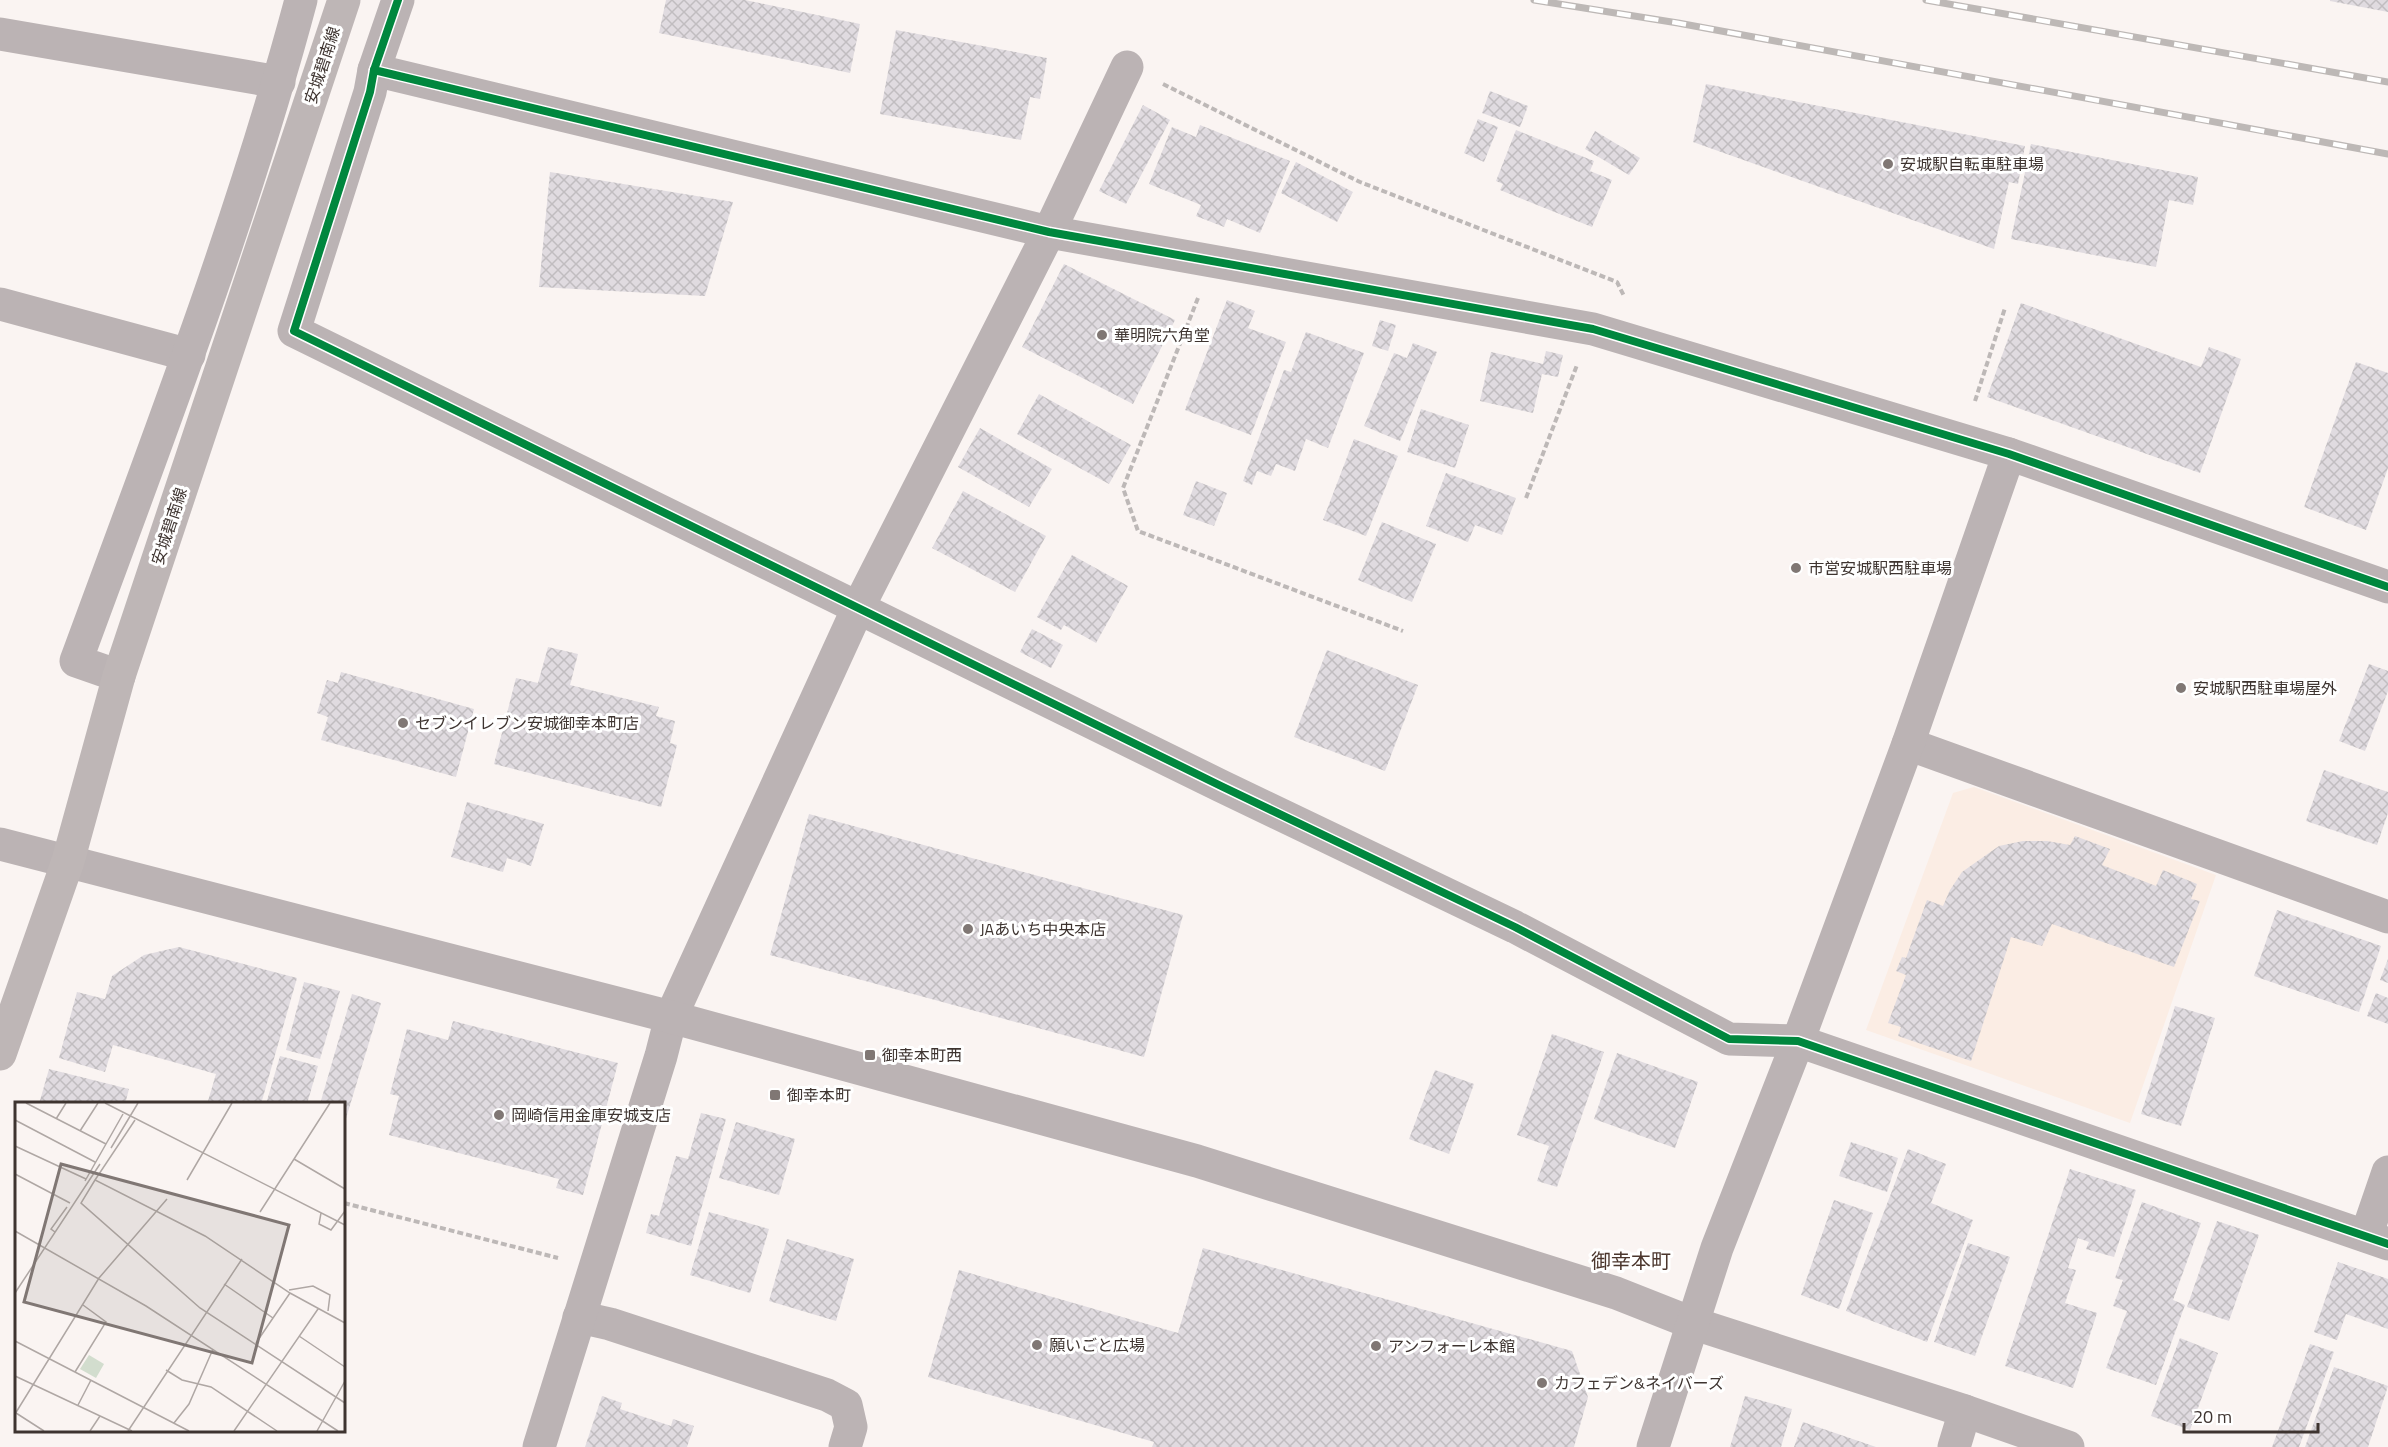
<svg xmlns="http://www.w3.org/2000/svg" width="2388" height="1447" font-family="'Titillium Web','Noto Sans JP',sans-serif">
	<defs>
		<pattern id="building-cross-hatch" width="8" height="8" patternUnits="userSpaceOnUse" patternTransform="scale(1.5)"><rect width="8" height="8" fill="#e0dbe0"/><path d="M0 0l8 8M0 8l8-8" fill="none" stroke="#c1bdc0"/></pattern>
	</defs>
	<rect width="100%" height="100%" fill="#faf4f2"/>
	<path fill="#fbede4" d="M1974 787 2216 875 2130 1123 1866 1030 1953 793Z"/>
	<g fill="url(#building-cross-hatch)">
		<path d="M666 0H745L860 24 850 73 659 33Z"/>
		<path d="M2330 0H2388V12L2330 1Z"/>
		<path d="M896 30 1047 58 1040 99 1030 97 1021 140 880 114Z"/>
		<path d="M1706 84 2025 146 2018 184 2009 182 1994 249 1693 142Z"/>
		<path d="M1490 91 1528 106 1520 127 1482 113Z"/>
		<path d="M1143 105 1170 120 1126 204 1099 191Z"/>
		<path d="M1478 119 1498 127 1484 162 1464 153Z"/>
		<path d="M1200 125 1290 161 1260 233 1227 219 1224 227 1196 216 1201 205 1149 184 1172 127 1196 137Z"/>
		<path d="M1516 130 1594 161 1590 171 1612 180 1592 227 1500 190 1503 184 1496 181Z"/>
		<path d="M1595 131 1640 158 1629 175 1585 149Z"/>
		<path d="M2031 144 2198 177 2193 205 2169 200 2156 267 2011 239Z"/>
		<path d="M1296 162 1353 192 1337 222 1281 193Z"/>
		<path d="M550 172 733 202 705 296 539 287Z"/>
		<path d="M1064 264 1175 320 1133 404 1022 347Z"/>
		<path d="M1227 300 1255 311 1248 328 1286 342 1251 435 1185 410Z"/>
		<path d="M2021 303 2201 367 2209 347 2241 359 2200 473 1987 397Z"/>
		<path d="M1380 320 1396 325 1388 351 1372 346Z"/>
		<path d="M1306 332 1364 353 1328 448 1306 439 1295 471 1276 464 1271 476 1257 471 1252 485 1243 481 1284 370 1291 372Z"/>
		<path d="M1413 343 1437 352 1400 441 1364 426 1394 353 1407 358Z"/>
		<path d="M1546 351 1563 355 1558 377 1542 374 1533 413 1480 401 1491 352 1543 364Z"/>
		<path d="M2356 362 2388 373V468L2366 530 2304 507Z"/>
		<path d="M1039 394 1131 445 1109 484 1017 434Z"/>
		<path d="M1421 409 1469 425 1455 468 1407 452Z"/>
		<path d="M980 428 1052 469 1029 507 958 467Z"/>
		<path d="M1354 439 1398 456 1366 536 1323 520Z"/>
		<path d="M1446 473 1516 498 1502 535 1475 525 1468 542 1426 526Z"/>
		<path d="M1196 481 1227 493 1214 526 1183 515Z"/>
		<path d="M963 491 1046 536 1015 592 932 548Z"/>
		<path d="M1382 522 1436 544 1412 602 1358 580Z"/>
		<path d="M1072 555 1128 586 1096 643 1064 625 1061 630 1037 617Z"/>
		<path d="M1032 629 1063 645 1051 668 1020 652Z"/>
		<path d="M548 647 578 654 570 685 659 707 656 716 675 721 670 743 677 745 661 807 494 764 516 678 538 683Z"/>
		<path d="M1327 650 1418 685 1385 771 1294 737Z"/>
		<path d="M2369 664 2388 671V691L2365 751 2339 741Z"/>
		<path d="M341 672 474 709 456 777 321 740 328 717 317 713 327 680 338 683Z"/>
		<path d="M2324 770 2388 792V813L2377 845 2306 821Z"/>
		<path d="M467 802 544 824 531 866 507 858 503 872 451 857Z"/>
		<path d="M809 814 1183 915 1144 1057 770 955Z"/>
		<path d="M2075 836 2110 849 2102 865 2156 886 2163 870 2197 884 2191 899 2200 901 2174 967 2052 924 2042 946 2011 937 1971 1061 1898 1036 1901 1027 1888 1023 1906 975 1896 971 1902 957 1906 958 1927 900 1943 906 1950 890 1962 872 1999 846 2023 841H2047L2070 845Z"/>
		<path d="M2277 910 2381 946 2359 1012 2254 976Z"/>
		<path d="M179 947 297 978 261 1104H218L208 1101 216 1074 113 1045 105 1072 59 1058 77 992 105 999 112 976 144 955Z"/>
		<path d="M2388 959V983L2380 980Z"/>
		<path d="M304 982 340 991 320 1059 286 1050Z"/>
		<path d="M2376 993 2388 998V1024L2367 1016Z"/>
		<path d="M352 994 381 1003 344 1125V1104H320Z"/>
		<path d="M2175 1006 2215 1018 2181 1126 2141 1114Z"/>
		<path d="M453 1021 618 1063 583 1195 556 1188 559 1179 389 1135 399 1096 390 1094 407 1029 448 1040Z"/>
		<path d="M1552 1034 1604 1052 1557 1187 1537 1181 1549 1146 1517 1135Z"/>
		<path d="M1617 1053 1698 1082 1675 1148 1594 1119Z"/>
		<path d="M280 1056 318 1066 307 1104H266Z"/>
		<path d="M49 1069 129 1089 125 1104H39Z"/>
		<path d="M1435 1070 1474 1084 1449 1154 1409 1139Z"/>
		<path d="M701 1113 726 1119 691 1246 646 1233 651 1214 659 1216 676 1156 688 1159Z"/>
		<path d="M736 1122 795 1139 779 1195 719 1178Z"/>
		<path d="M1851 1142 1898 1158 1887 1192 1839 1176Z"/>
		<path d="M1908 1149 1946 1164 1931 1203 1973 1220 1927 1342 1846 1311Z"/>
		<path d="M2070 1169 2136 1190 2114 1257 2086 1249 2089 1242 2078 1238 2068 1268 2076 1270 2065 1303 2097 1313 2073 1388 2005 1366Z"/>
		<path d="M1834 1200 1873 1213 1839 1309 1801 1295Z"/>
		<path d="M2142 1202 2201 1223 2173 1300 2185 1305 2156 1385 2106 1368 2127 1311 2113 1306 2123 1280 2115 1278Z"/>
		<path d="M709 1212 769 1229 750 1293 690 1275Z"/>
		<path d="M2217 1221 2259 1235 2229 1321 2187 1307Z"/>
		<path d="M787 1239 854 1259 836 1321 769 1301Z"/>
		<path d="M1968 1243 2010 1257 1975 1356 1934 1342Z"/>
		<path d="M1203 1248 1572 1351 1588 1397 1574 1447H1152L1154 1442 928 1377 959 1270 1178 1333Z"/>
		<path d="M2338 1262 2388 1279V1329L2346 1314 2337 1340 2314 1332Z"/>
		<path d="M2180 1338 2218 1353 2190 1430 2151 1416Z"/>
		<path d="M2310 1344 2334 1352 2299 1447H2272Z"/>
		<path d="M2334 1367 2388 1386 2368 1447H2305Z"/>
		<path d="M602 1396 622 1403 620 1409 671 1426 673 1419 694 1426 687 1447H585Z"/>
		<path d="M1745 1396 1792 1409 1781 1447H1730Z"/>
		<path d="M1803 1422 1876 1447H1794Z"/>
	</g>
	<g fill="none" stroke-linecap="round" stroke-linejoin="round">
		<g stroke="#bdb8b7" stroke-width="4" stroke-dasharray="6 3" stroke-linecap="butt">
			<path d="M1163 84 1360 182 1617 282 1624 296"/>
			<path d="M1198 298 1123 488 1138 531 1403 631"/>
			<path d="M1975 401 2005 308"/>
			<path d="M1526 498 1577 365"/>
			<path d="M344 1203 558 1258"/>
		</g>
		<g stroke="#bbb3b4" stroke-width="33">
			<path d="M398 0 374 70 1049 232 1593 329 2009 454"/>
			<path d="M0 34 279 82"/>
			<path d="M374 70 370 92 294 331 1221 786 1515 927 1729 1039 1798 1041 2388 1244"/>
			<path d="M0 304 189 355"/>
			<path d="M119 676 76 661C156 443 241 225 301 0"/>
			<path d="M1908 744 2388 917"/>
			<path d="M2366 1236 2388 1172"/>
			<path d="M579 1317 610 1324 827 1395 846 1405 851 1427 845 1447"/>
			<path d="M539 1447 661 1056 671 1017 858 608 1049 232 1127 67"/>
			<path d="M1954 1447 1965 1411"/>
		</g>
		<g stroke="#bbb3b4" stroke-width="33">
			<path d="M0 844 671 1017 1197 1161 1616 1293 1692 1323 1965 1411 2068 1447"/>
			<path d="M1653 1447 1717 1248 1798 1041 1908 744 2009 454 2388 587"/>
		</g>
		<path stroke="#beb6b6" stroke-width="33" d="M0 1054 68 861 119 676 344 0"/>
		<g stroke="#bdb8b6" stroke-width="7">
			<g id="rail">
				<path d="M1534 0 1678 23 2388 154"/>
				<path d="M1926 0 2388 82"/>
			</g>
		</g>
		<use href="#rail" stroke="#fff" stroke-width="4.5" stroke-dasharray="14" stroke-linecap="butt"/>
		<g stroke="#fff" stroke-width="11">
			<g id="cycleway">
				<path d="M398 0 374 70 1049 232 1593 329 2009 454 2388 587"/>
				<path d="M374 70 370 92 294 331 1221 786 1515 927 1729 1039 1798 1041 2388 1244"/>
			</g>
		</g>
		<use href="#cycleway" stroke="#00873e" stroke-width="8"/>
	</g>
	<g fill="#807774" stroke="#fff" stroke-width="2">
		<circle cx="1888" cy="164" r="6"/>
		<circle cx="1102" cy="335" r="6"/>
		<circle cx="1796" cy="568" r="6"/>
		<circle cx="2181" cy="688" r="6"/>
		<circle cx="403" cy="723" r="6"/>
		<circle cx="968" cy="929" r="6"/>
		<rect x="864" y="1049" width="12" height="12" rx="3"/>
		<rect x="769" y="1089" width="12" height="12" rx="3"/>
		<circle cx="499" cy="1115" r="6"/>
		<circle cx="1037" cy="1345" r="6"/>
		<circle cx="1376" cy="1346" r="6"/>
		<circle cx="1542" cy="1383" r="6"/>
	</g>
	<g text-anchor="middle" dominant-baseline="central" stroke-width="6" stroke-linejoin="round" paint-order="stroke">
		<g font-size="16" fill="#3e3430" stroke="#fff">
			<text transform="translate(322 65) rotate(-72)">安城碧南線</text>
			<text transform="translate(169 526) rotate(-72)">安城碧南線</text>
		</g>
		<g font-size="16" fill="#3e3430" stroke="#fff" text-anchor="start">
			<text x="1900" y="164">安城駅自転車駐車場</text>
			<text x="1114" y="335">華明院六角堂</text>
			<text x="1808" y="568">市営安城駅西駐車場</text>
			<text x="2193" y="688">安城駅西駐車場屋外</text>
			<text x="415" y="723">セブンイレブン安城御幸本町店</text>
			<text x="980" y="929">JAあいち中央本店</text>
			<text x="882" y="1055">御幸本町西</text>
			<text x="787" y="1095">御幸本町</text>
			<text x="511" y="1115">岡崎信用金庫安城支店</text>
			<text x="1049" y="1345">願いごと広場</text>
			<text x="1388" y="1346">アンフォーレ本館</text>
			<text x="1554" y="1383">カフェデン&amp;ネイバーズ</text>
		</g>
		<g font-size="20" fill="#4b362d" stroke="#fff">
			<text x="1631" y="1260">御幸本町</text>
		</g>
	</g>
	<g transform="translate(15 1102)">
		<rect width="330" height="330" fill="#faf4f2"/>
		<path d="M74 253 89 262 81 276 65 267Z" fill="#d2ddce"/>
		<path fill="none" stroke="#afa7a4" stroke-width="1.5" d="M11 1 91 42M90 1 330 123M41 17 51 1M0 18 80 60M120 18 80 78 190 134 275 191 330 221M65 29 83 1M0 44 71 77M96 46 123 1M279 57 330 87M0 72 55 101M80 78 66 101 185 206 330 301M172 78 217 1M70 79 108 12M245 110 315 1M306 111 304 122 316 128 330 109M0 129 131 204 323 329M40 130 36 127 52 105M209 182 258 216M274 188 298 184 315 193 313 209M0 191 85 62M284 234 330 265M0 239 174 329M241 241 275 191M151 268 167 278 196 285 262 329M60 270 91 220 68 203M0 274 117 329M63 303 76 278M1 311 29 329M0 312 84 176 152 97M159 321 174 302 198 247M75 329 85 314M113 329 227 157M219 329 303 207M302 329 330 279"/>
		<path fill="#807774" fill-opacity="0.15" stroke="#807774" stroke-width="3" d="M46 62 274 123 237 261 9 200Z"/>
		<rect width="330" height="330" fill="none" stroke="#3e3430" stroke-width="3"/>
	</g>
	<path d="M2184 1423v9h134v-9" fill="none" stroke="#3e3430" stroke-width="3"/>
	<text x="2193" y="1423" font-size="18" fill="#3e3430" stroke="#ffffff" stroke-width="4.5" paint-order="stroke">20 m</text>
</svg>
